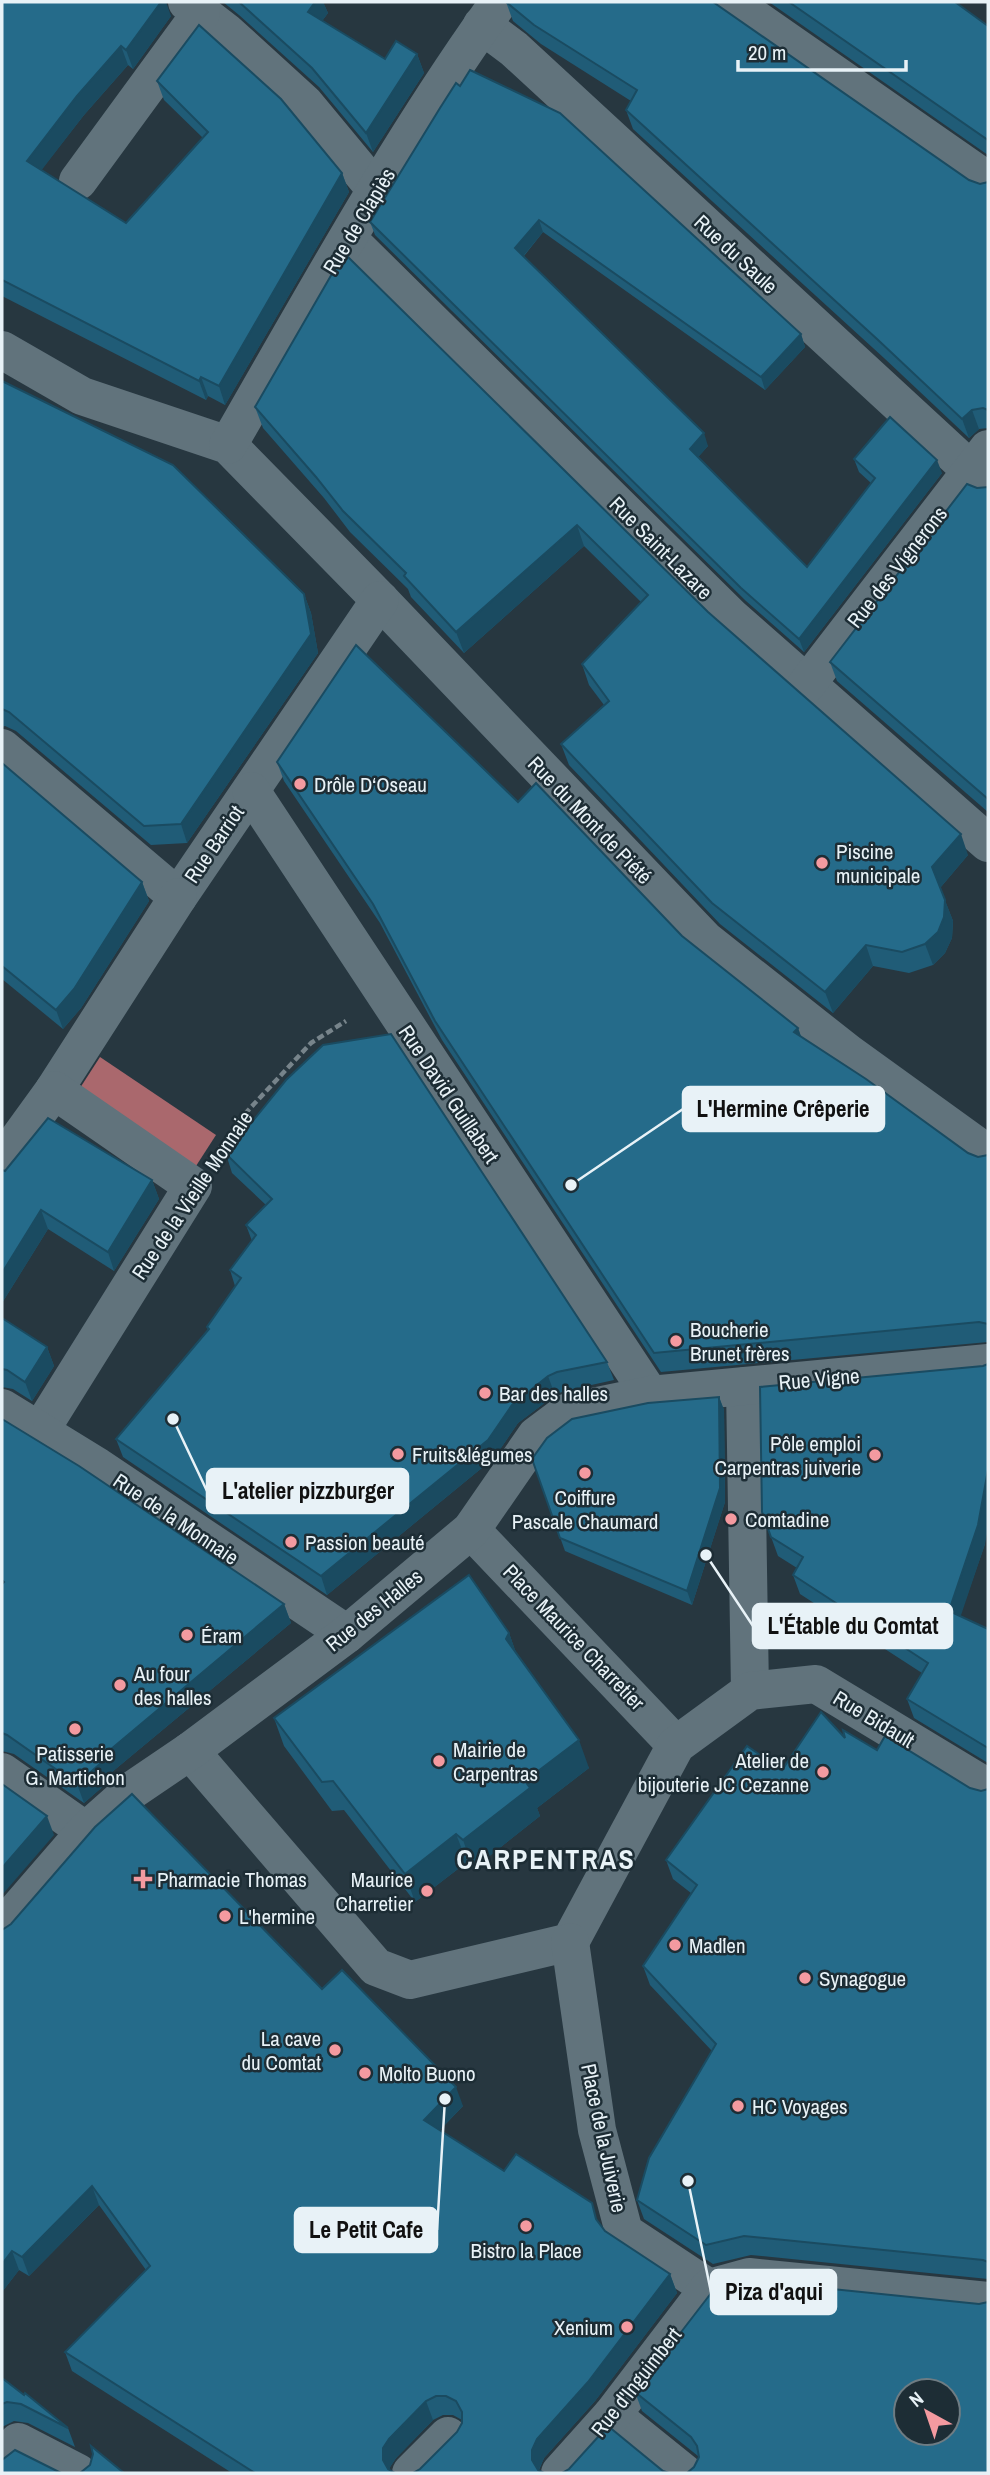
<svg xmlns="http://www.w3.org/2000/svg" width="990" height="2475" font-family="'Archivo Narrow',sans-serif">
	<rect width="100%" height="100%" fill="#273740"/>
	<path fill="#aa686d" d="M100 1057 216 1135 196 1166 80 1088Z"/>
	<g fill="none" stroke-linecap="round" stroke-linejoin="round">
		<path stroke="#77848b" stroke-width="4.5" stroke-dasharray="7 3.5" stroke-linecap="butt" d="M220 1148 241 1118 311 1043 346 1021"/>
		<g stroke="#61737c" stroke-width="38">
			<path d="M187 2 226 32 304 103 377 191"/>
			<path d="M731 2 988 181"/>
			<path d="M482 25 514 49 988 486"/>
			<path d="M78 181 201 13"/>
			<path d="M348 239 731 617 988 843"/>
			<path d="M2 350 82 396 228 445 380 600 705 940 848 1053 988 1154"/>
			<path d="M228 445C314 296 398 142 499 2"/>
			<path d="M806 685 988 449"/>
			<path d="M2 748 178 897 380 600"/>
			<path d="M251 791 650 1395"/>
			<path d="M54 1090 178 897"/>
			<path d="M2 1162 54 1090 193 1186 40 1431"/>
			<path d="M745 1386 750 1691"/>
			<path d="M2 1408 98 1467 347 1634"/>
			<path d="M471 1530 676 1745"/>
			<path d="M190 1751 376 1967 410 1980 570 1942 676 1745 750 1691 816 1684 988 1788"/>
			<path d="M2 1772 86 1831"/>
			<path d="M2 1928 86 1831 131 1791 190 1751 347 1634 471 1530 536 1436 568 1412 650 1395 988 1363"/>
			<path d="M570 1942 597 2130 624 2232 709 2288"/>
			<path d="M709 2288 749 2277 988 2301"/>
			<path d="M612 2415 684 2473"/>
			<path d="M2 2458 18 2442 78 2473"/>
			<path d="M411 2473 448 2436"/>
			<path d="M560 2473 612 2415 709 2288"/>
		</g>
	</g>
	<g fill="#205c77">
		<path d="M2 2 171 16 133 69 128 65 84 115 41 170 126 223 203 138 164 100 157 81 342 173 349 192 225 405 208 396 206 400 2 296Z"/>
		<path d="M223 2H323L328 13 322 21 385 59 417 54 424 73 373 152 319 87 239 15Z"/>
		<path d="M506 2 969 180 980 184 988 182V428L979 429 969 438 884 358 633 129 626 110 631 101 541 44 513 21Z"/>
		<path d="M769 2H955L988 26V155Z"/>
		<path d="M460 86 801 334 805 347 765 390 543 232 524 256 708 446 698 457 807 567 871 483 859 472 854 459 942 473 804 652 746 601 375 235 370 222Z"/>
		<path d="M344 253 708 612 968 855 940 888 953 921 952 938 945 953 933 965 909 973 873 966 833 1013 720 924 569 765 561 744 604 705 589 685 582 664 641 602 584 546 464 653 411 597 408 589 350 532 324 498 263 428 255 407Z"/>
		<path d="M2 381 304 594 311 613 318 653 187 843 151 845 16 731 5 726 2 727Z"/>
		<path d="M988 487V812L837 681 830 662 977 488Z"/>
		<path d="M277 762 518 802 682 936 798 1028 801 1037 968 1153 978 1157 988 1155V1342L661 1372 442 1040 380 923 284 781Z"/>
		<path d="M2 763 142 882 149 901 81 1008 63 1029 2 979Z"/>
		<path d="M226 1154 607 1362 614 1380 564 1391 555 1395 518 1423 494 1458 327 1595 123 1457 116 1439 208 1331 207 1327 235 1286 230 1270 252 1241 246 1225 266 1205 232 1173Z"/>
		<path d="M2 1170 152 1180 159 1199 114 1271 48 1229 2 1303Z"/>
		<path d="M2 1318 47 1347 54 1366 32 1401 13 1389 2 1387Z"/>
		<path d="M983 1366 985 1544 960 1616 988 1629V1763L914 1718 907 1699 922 1673 800 1594 793 1575 797 1568 778 1556 762 1512Z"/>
		<path d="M719 1397 724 1410 725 1502 692 1605 565 1551 532 1459Z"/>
		<path d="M2 1419 284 1604 291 1623 106 1777 108 1782 84 1803 14 1754 2 1751Z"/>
		<path d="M509 1633 516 1653 589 1768 537 1808 540 1816 473 1869 467 1862 415 1902 344 1810 332 1811 284 1746 274 1718Z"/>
		<path d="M845 1738 970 1788 981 1791 988 1789V2279L751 2255 713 2264 644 2219 637 2200 712 2051 650 1985 643 1966 691 1893 673 1879 666 1860 782 1770Z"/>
		<path d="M2 1930 322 1989 463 2106 440 2130 504 2171 599 2223 605 2231 670 2274 677 2293 595 2401 544 2458 539 2470 420 2469 457 2432 462 2423V2420L453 2415H443L433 2420 396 2458 390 2467V2470L395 2473H232L72 2371 65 2352 146 2270 99 2205 29 2276 19 2270 2 2292Z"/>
		<path d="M979 2304 694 2467 699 2457 698 2456 642 2411 635 2392Z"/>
		<path d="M2 2378 68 2428 75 2447 28 2423 14 2421 2 2427Z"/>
	</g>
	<g fill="#1a4b61">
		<path d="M161 2H166L171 16 133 69 126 50Z"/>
		<path d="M311 2H323L328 13 315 31 308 12Z"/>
		<path d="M121 46 128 65 84 115 34 180 27 161 77 96Z"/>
		<path d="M417 54 424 73 373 152 366 133Z"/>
		<path d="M342 173 349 192 225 405 219 386Z"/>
		<path d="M539 220 543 232 520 260 515 248Z"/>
		<path d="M801 334 805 347 765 390 761 377Z"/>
		<path d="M201 377 208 396 206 400 199 381Z"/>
		<path d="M972 410 979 429 969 438 962 419Z"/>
		<path d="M704 433 708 446 694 462 690 449Z"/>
		<path d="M937 460 942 473 804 652 799 639Z"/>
		<path d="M577 525 584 546 464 653 456 632Z"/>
		<path d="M304 594 311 613 318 653 187 843 181 824Z"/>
		<path d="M961 834 968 855 940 888 932 867Z"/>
		<path d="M142 882 149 901 81 1008 63 1029 56 1010Z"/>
		<path d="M945 900 953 921 952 938 945 953 933 965 925 944Z"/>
		<path d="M866 945 873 966 833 1013 825 992Z"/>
		<path d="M798 1028 805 1047 794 1032Z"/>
		<path d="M152 1180 159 1199 114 1271 108 1252Z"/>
		<path d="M41 1210 48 1229 2 1303V1273Z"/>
		<path d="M47 1347 54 1366 32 1401 25 1382Z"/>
		<path d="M548 1376 555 1395 518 1423 494 1458 327 1595 321 1576 512 1405Z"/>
		<path d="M719 1397 724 1410 725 1502 692 1605 687 1591Z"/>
		<path d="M988 1470V1528L985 1544 956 1630 949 1611Z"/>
		<path d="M284 1604 291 1623 106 1777 108 1782 84 1803 77 1784 98 1760Z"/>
		<path d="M509 1633 519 1661 506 1639Z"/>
		<path d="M579 1740 589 1768 537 1808 540 1816 473 1869 463 1840 525 1781Z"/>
		<path d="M47 1816 54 1835 2 1895V1868Z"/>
		<path d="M456 1834 467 1862 415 1902 405 1874Z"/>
		<path d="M456 2087 463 2106 431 2139 424 2120Z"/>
		<path d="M92 2186 99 2205 29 2276 22 2257Z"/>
		<path d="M12 2251 19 2270 2 2292V2264Z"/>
		<path d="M670 2274 677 2293 595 2401 544 2458 539 2469V2473L532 2460V2450L537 2439Z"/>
		<path d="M426 2401 433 2420 396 2458 390 2467V2473L383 2460V2448L389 2439Z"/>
	</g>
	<g fill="#256b8a" stroke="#1a4b61" stroke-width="2" fill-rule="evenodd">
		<path d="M2 2H161L126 50 121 46 77 96 27 161 126 223 208 132 157 81 199 25 281 99 342 173 219 386 201 377 199 381 2 280Z"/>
		<path d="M239 2H315L308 12 385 59 396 41 417 54 366 133 312 68Z"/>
		<path d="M506 2H713L969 180 980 184 988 182V410L983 408 972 410 962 419 877 339 626 110 637 90 534 25Z"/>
		<path d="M789 2H955L988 26V140Z"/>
		<path d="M470 70 560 113 801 334 761 377 539 220 515 248 704 433 690 449 807 567 875 478 854 459 890 417 937 460 799 639 741 588 370 222 440 108 456 83 460 86Z"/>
		<path d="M344 253 708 612 961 834 932 867 945 900 944 917 938 932 925 944 902 952 866 945 825 992 712 903 561 744 609 701 582 664 648 595 577 525 456 632 404 576 406 573 343 511 316 477 255 407Z"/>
		<path d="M2 381 173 465 304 594 311 634 181 824 144 826 9 712 2 709Z"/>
		<path d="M967 484 977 488 988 487V799L830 662Z"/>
		<path d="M356 645 518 802 536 783 682 936 798 1028 794 1032 866 1079 968 1153 978 1157 988 1155V1324L979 1322 654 1353 435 1021 373 904 277 762Z"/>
		<path d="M2 763 142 882 74 989 56 1010 2 966Z"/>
		<path d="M391 1034 607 1362 557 1372 548 1376 512 1405 488 1440 321 1576 116 1439 209 1329 207 1327 241 1278 230 1270 256 1235 246 1225 272 1199 226 1154 286 1080 323 1045Z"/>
		<path d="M48 1118 152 1180 108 1252 41 1210 2 1273V1170L5 1171Z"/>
		<path d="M2 1318 47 1347 25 1382 7 1370 2 1369Z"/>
		<path d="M988 1364V1470L978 1525 949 1611 988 1629V1748L907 1699 928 1663 793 1575 803 1557 771 1537 762 1512 760 1387 983 1366Z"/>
		<path d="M719 1397 720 1488 687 1591 560 1538 532 1459 547 1438 572 1419 648 1403Z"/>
		<path d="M2 1419 79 1466 284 1604 98 1760 101 1763 77 1784 7 1735 2 1733V1584L4 1582 2 1580Z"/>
		<path d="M469 1575 509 1633 506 1639 579 1740 525 1781 530 1788 463 1840 456 1834 405 1874 333 1781 322 1782 274 1718Z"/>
		<path d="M821 1712 845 1738 843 1730 877 1750 885 1736 970 1788 981 1791 988 1789V2262L983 2260 744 2236 706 2245 637 2200 649 2158 716 2044 643 1966 697 1885 666 1860 747 1746 782 1770Z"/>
		<path d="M2 1784 47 1816 2 1868Z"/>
		<path d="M132 1794 322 1989 342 1970 456 2087 424 2120 504 2171 516 2154 592 2203 596 2219 605 2231 670 2274 588 2382 537 2439 532 2450V2460L538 2470 544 2473H413L420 2469 457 2432 462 2423V2412L456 2401 446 2396H436L426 2401 389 2439 383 2448V2460L388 2469 395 2473H255L65 2352 150 2266 92 2186 22 2257 12 2251 2 2264V1930L11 1924 95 1827Z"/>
		<path d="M744 2280 979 2304 988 2302V2473H687L694 2467 699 2457 697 2446 691 2437 635 2392 715 2288ZM906 2391H948V2433H906Z"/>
		<path d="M2 2378 24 2395 25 2393 68 2428 21 2404 7 2402 2 2404Z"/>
		<path d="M608 2426 663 2471 669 2473H562L569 2469Z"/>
		<path d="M91 2446 124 2473H80L90 2465 93 2454Z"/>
		<path d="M15 2450 61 2473H2V2460Z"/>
	</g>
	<g fill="#f49aa0" stroke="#1d2d35" stroke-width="2.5">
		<circle cx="300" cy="784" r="7"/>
		<circle cx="822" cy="863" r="7"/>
		<circle cx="676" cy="1341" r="7"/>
		<circle cx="485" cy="1393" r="7"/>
		<circle cx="398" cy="1454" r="7"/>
		<circle cx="875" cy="1455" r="7"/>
		<circle cx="585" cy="1473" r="7"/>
		<circle cx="731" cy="1519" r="7"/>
		<circle cx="291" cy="1542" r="7"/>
		<circle cx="187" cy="1635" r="7"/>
		<circle cx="120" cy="1685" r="7"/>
		<circle cx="75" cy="1729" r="7"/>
		<circle cx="439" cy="1761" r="7"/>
		<circle cx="823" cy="1772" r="7"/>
		<path d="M139.5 1868.5h7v7h7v7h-7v7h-7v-7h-7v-7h7z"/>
		<circle cx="427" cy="1891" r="7"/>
		<circle cx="225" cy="1916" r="7"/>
		<circle cx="675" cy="1945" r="7"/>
		<circle cx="805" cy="1978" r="7"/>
		<circle cx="335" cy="2050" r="7"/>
		<circle cx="365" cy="2073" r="7"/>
		<circle cx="738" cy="2106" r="7"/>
		<circle cx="526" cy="2226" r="7"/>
		<circle cx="627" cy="2327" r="7"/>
	</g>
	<g text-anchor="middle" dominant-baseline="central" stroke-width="5" stroke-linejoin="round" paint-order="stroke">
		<g font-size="21" fill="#e8f2f7" stroke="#1d2d35">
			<text transform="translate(359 221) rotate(-59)">Rue de Clapiès</text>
			<text transform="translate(736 254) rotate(43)">Rue du Saule</text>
			<text transform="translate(661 548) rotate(45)">Rue Saint-Lazare</text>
			<text transform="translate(897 567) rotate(-52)">Rue des Vignerons</text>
			<text transform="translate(590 820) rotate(46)">Rue du Mont de Piété</text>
			<text transform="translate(214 844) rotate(-56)">Rue Barriot</text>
			<text transform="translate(449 1094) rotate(56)">Rue David Guillabert</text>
			<text transform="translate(192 1195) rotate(-56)">Rue de la Vieille Monnaie</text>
			<text transform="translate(819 1379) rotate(-5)">Rue Vigne</text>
			<text transform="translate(176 1519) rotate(34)">Rue de la Monnaie</text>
			<text transform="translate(374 1610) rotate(-39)">Rue des Halles</text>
			<text transform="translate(574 1637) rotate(46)">Place Maurice Charretier</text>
			<text transform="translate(874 1719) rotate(31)">Rue Bidault</text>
			<text transform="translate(604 2138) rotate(78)">Place de la Juiverie</text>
			<text transform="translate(636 2382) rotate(-52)">Rue d'Inguimbert</text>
		</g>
		<g font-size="21" fill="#e8f2f7" stroke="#1d2d35" text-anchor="start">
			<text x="314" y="784">Drôle D‘Oseau</text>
			<text x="836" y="851">Piscine<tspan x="836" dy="24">municipale</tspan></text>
			<text x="690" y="1329">Boucherie<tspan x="690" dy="24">Brunet frères</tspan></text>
			<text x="499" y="1393">Bar des halles</text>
			<text x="861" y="1443" text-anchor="end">Pôle emploi<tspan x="861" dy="24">Carpentras juiverie</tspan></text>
			<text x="412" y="1454">Fruits&amp;légumes</text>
			<text x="585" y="1497" text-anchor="middle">Coiffure<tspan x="585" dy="24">Pascale Chaumard</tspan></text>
			<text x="745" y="1519">Comtadine</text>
			<text x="305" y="1542">Passion beauté</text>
			<text x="201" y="1635">Éram</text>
			<text x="134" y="1673">Au four<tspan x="134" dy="24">des halles</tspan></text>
			<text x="453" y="1749">Mairie de<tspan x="453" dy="24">Carpentras</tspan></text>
			<text x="75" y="1753" text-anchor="middle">Patisserie<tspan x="75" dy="24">G. Martichon</tspan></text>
			<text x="809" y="1760" text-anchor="end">Atelier de<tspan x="809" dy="24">bijouterie JC Cezanne</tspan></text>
			<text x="157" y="1879">Pharmacie Thomas</text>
			<text x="413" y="1879" text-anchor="end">Maurice<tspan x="413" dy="24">Charretier</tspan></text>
			<text x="239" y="1916">L'hermine</text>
			<text x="689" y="1945">Mad´len</text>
			<text x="819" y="1978">Synagogue</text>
			<text x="321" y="2038" text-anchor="end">La cave<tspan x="321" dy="24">du Comtat</tspan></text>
			<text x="379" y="2073">Molto Buono</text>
			<text x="752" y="2106">HC Voyages</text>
			<text x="526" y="2250" text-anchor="middle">Bistro la Place</text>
			<text x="613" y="2327" text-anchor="end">Xenium</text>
		</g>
		<g font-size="28" font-weight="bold" letter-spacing="2" fill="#e8f2f7" stroke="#1d2d35">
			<text x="546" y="1859">CARPENTRAS</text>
		</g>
	</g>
	<path fill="none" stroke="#e8f2f7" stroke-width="2.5" d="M571 1185L683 1109M173 1419L207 1491M706 1555L753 1626M445 2099L437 2230M688 2181L711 2292"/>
	<g fill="#e8f2f7" stroke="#1d2d35" stroke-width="2.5">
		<circle cx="571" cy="1185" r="7"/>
		<circle cx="173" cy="1419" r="7"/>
		<circle cx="706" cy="1555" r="7"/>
		<circle cx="445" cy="2099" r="7"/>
		<circle cx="688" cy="2181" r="7"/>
	</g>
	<g fill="#e8f2f7" stroke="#e8f2f7" stroke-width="2.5">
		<rect x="683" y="1087" width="201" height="44" rx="7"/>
		<rect x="207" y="1469" width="201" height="44" rx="7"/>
		<rect x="753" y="1604" width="199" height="44" rx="7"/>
		<rect x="295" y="2208" width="142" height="44" rx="7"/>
		<rect x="711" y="2270" width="125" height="44" rx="7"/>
	</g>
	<g font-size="23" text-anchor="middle" font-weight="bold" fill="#111">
		<text x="783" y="1117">L'Hermine Crêperie</text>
		<text x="308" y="1499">L'atelier pizzburger</text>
		<text x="853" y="1634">L'Étable du Comtat</text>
		<text x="366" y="2238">Le Petit Cafe</text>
		<text x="774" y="2300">Piza d'aqui</text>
	</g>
	<rect width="990" height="2475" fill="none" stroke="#e8f2f7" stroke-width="7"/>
	<g transform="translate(927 2412) rotate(320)"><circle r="33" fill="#1d2d35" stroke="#6e7c83" stroke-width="2"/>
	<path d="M0-5L12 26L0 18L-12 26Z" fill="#f49aa0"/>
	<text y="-10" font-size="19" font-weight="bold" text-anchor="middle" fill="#e8f2f7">N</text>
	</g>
	<path d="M738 60v10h168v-10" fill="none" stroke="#e8f2f7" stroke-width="3.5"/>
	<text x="748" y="60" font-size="21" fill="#e8f2f7" stroke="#1d2d35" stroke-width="5" paint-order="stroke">20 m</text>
</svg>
